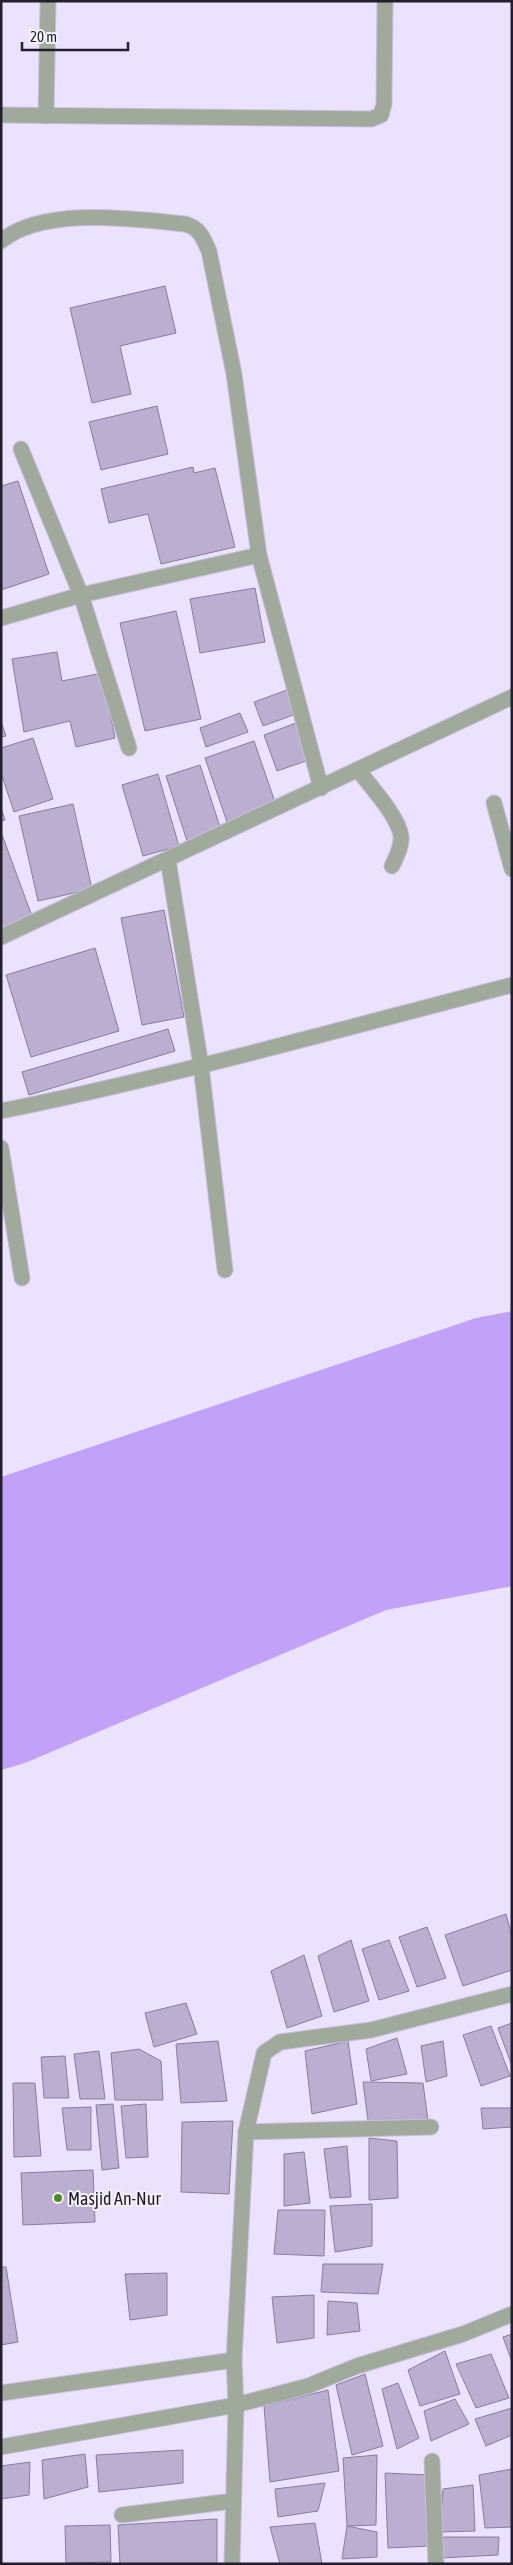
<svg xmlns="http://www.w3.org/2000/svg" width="513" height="2565" font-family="'Asap Condensed',sans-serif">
	<rect width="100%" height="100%" fill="#ebe2ff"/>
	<path fill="#c2a2f9" d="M512 1311V1586L386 1610 25 1763 1 1770V1477L476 1318Z"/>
	<g fill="#baafd1" stroke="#877c9d">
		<path d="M165 286 176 333 120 346 131 394 92 403 70 308Z"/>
		<path d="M157 406 168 454 101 470 89 422Z"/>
		<path d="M193 467 194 473 215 468 235 547 161 564 148 514 109 523 101 489Z"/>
		<path d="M18 481 49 574 1 590V486Z"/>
		<path d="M255 588 265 642 200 653 190 599Z"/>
		<path d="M176 611 201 719 145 731 120 623Z"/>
		<path d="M57 652 62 681 102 673 115 738 76 747 70 721 24 732 12 659Z"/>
		<path d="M287 690 296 714 263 726 254 702Z"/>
		<path d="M240 713 248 732 206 747 200 728Z"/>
		<path d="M1 722 6 736 1 737Z"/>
		<path d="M296 723 309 760 277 771 264 735Z"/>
		<path d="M33 738 53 799 14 812 1 773V748Z"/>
		<path d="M254 741 276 805 227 822 205 758Z"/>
		<path d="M200 765 221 830 187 841 166 776Z"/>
		<path d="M158 774 179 846 143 856 122 785Z"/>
		<path d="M73 804 92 889 38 901 19 816Z"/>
		<path d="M1 808 5 820 1 821Z"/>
		<path d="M1 832 33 919 1 930Z"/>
		<path d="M164 910 184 1017 142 1025 121 918Z"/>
		<path d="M95 948 119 1031 31 1057 6 975Z"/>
		<path d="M168 1029 175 1051 29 1095 22 1072Z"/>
		<path d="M506 1914 512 1937V1970L463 1986 445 1935Z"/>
		<path d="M427 1927 446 1978 417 1987 399 1937Z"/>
		<path d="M351 1940 369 2001 334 2012 318 1956Z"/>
		<path d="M389 1940 409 1991 379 2000 362 1949Z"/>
		<path d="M304 1955 322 2016 287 2028 271 1971Z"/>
		<path d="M186 2003 197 2034 154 2047 145 2013Z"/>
		<path d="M512 2023V2066L498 2028Z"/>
		<path d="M491 2026 510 2076 481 2086 463 2035Z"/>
		<path d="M397 2038 407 2074 371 2081 366 2049Z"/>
		<path d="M218 2041 227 2101 181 2103 176 2044Z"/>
		<path d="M348 2041 357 2104 312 2114 305 2051Z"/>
		<path d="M443 2041 447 2076 426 2082 421 2046Z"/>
		<path d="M139 2049 161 2061 163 2100H115L111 2053Z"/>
		<path d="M99 2051 105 2099H80L74 2054Z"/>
		<path d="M65 2056 69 2098H44L41 2057Z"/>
		<path d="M363 2082 423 2083 428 2121H368Z"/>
		<path d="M13 2083H35L41 2156 14 2157Z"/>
		<path d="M113 2104 119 2168 102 2170 96 2105Z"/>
		<path d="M146 2104 148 2157 126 2158 121 2106Z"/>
		<path d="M91 2107V2150H67L62 2108Z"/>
		<path d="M481 2108H512V2127L483 2129Z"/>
		<path d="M233 2121 229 2194 181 2192 182 2122Z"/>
		<path d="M369 2138 397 2141 398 2198 369 2200Z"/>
		<path d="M347 2146 351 2197 330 2198 324 2149Z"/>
		<path d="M304 2152 310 2203 284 2206V2154Z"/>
		<path d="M93 2170 95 2222 23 2225 21 2173Z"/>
		<path d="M372 2204V2246L335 2252 330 2206Z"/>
		<path d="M278 2210H325L324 2256 274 2254Z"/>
		<path d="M323 2264H383L378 2294 321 2292Z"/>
		<path d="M1 2267H6L18 2342 1 2345Z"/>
		<path d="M167 2273V2315L130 2320 125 2274Z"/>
		<path d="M314 2295V2338L277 2343 272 2297Z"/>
		<path d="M328 2301 357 2303 360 2331 327 2335Z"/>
		<path d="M512 2334V2359H511L503 2337Z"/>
		<path d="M445 2351 460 2394 420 2406 408 2370Z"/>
		<path d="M491 2354 509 2398 476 2408 456 2364Z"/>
		<path d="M365 2374 383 2446 352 2455 336 2385Z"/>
		<path d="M398 2383 419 2438 397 2449 382 2389Z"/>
		<path d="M328 2390 339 2471 270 2482 264 2406Z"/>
		<path d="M455 2399 469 2424 431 2441 424 2411Z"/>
		<path d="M512 2408V2435L486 2446 475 2419Z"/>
		<path d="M183 2450V2483L99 2492 96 2455Z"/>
		<path d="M85 2454 88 2487 44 2499 42 2460Z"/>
		<path d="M377 2455 376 2525 347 2526 343 2458Z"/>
		<path d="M30 2462 29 2495 1 2499V2466Z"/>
		<path d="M512 2469V2527L485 2528 479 2475Z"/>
		<path d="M385 2473 430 2475 429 2546 388 2548Z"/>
		<path d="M325 2483 318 2511 278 2517 275 2489Z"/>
		<path d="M473 2485 475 2531 440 2532 443 2489Z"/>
		<path d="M217 2519V2564H120L118 2525Z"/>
		<path d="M315 2523 322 2564H280L270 2527Z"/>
		<path d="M110 2525 111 2562 66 2563 65 2526Z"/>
		<path d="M347 2526 377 2532V2557L342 2559Z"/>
		<path d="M442 2537H499L498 2555 441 2558Z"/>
	</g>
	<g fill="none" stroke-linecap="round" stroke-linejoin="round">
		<g stroke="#c7bfd9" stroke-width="17">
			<path id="lane" d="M21 449 81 595"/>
		</g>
		<g stroke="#c7bfd9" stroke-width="17">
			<g id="street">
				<path d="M1 115 371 119 381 115 384 104 385 1"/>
				<path d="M46 116 48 1"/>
				<path d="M1 241C44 206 133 219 185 224 200 228 203 238 209 251L234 374 259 555 321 788"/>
				<path d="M81 595 129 748"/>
				<path d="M1 618 81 595 259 555"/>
				<path d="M358 770C371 787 398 816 401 836 402 847 396 857 392 866"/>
				<path d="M494 803 512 869"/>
				<path d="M168 860 201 1066 225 1270"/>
				<path d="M1 937 512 697"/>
				<path d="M1 1111C173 1076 342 1029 512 985"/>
				<path d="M1 1148 22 1278"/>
				<path d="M431 2127 246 2132 234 2360 236 2405 308 2386 357 2366 463 2334 512 2314"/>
				<path d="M246 2132 264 2053 280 2042 371 2030 512 1994"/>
				<path d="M1 2393 234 2360"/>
				<path d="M1 2447 236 2405 232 2564"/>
				<path d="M432 2461 436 2564"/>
				<path d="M122 2515 233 2501"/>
			</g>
		</g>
		<use href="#lane" stroke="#a0a99b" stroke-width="15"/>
		<use href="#street" stroke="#a0a99b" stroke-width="15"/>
	</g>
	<circle fill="#4d8927" stroke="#f5f3fa" stroke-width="2" cx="58" cy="2198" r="5"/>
	<g text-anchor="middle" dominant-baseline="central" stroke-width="4" stroke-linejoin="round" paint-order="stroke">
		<g font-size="18" fill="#231f2c" stroke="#f5f3fa" text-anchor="start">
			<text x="68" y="2198">Masjid An-Nur</text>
		</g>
	</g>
	<rect width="513" height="2565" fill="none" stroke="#231f2c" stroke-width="5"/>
	<path d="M22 42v8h106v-8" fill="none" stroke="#231f2c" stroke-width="2.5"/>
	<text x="30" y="42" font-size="15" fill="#231f2c" stroke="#f5f3fa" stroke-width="4" paint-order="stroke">20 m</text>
</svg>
